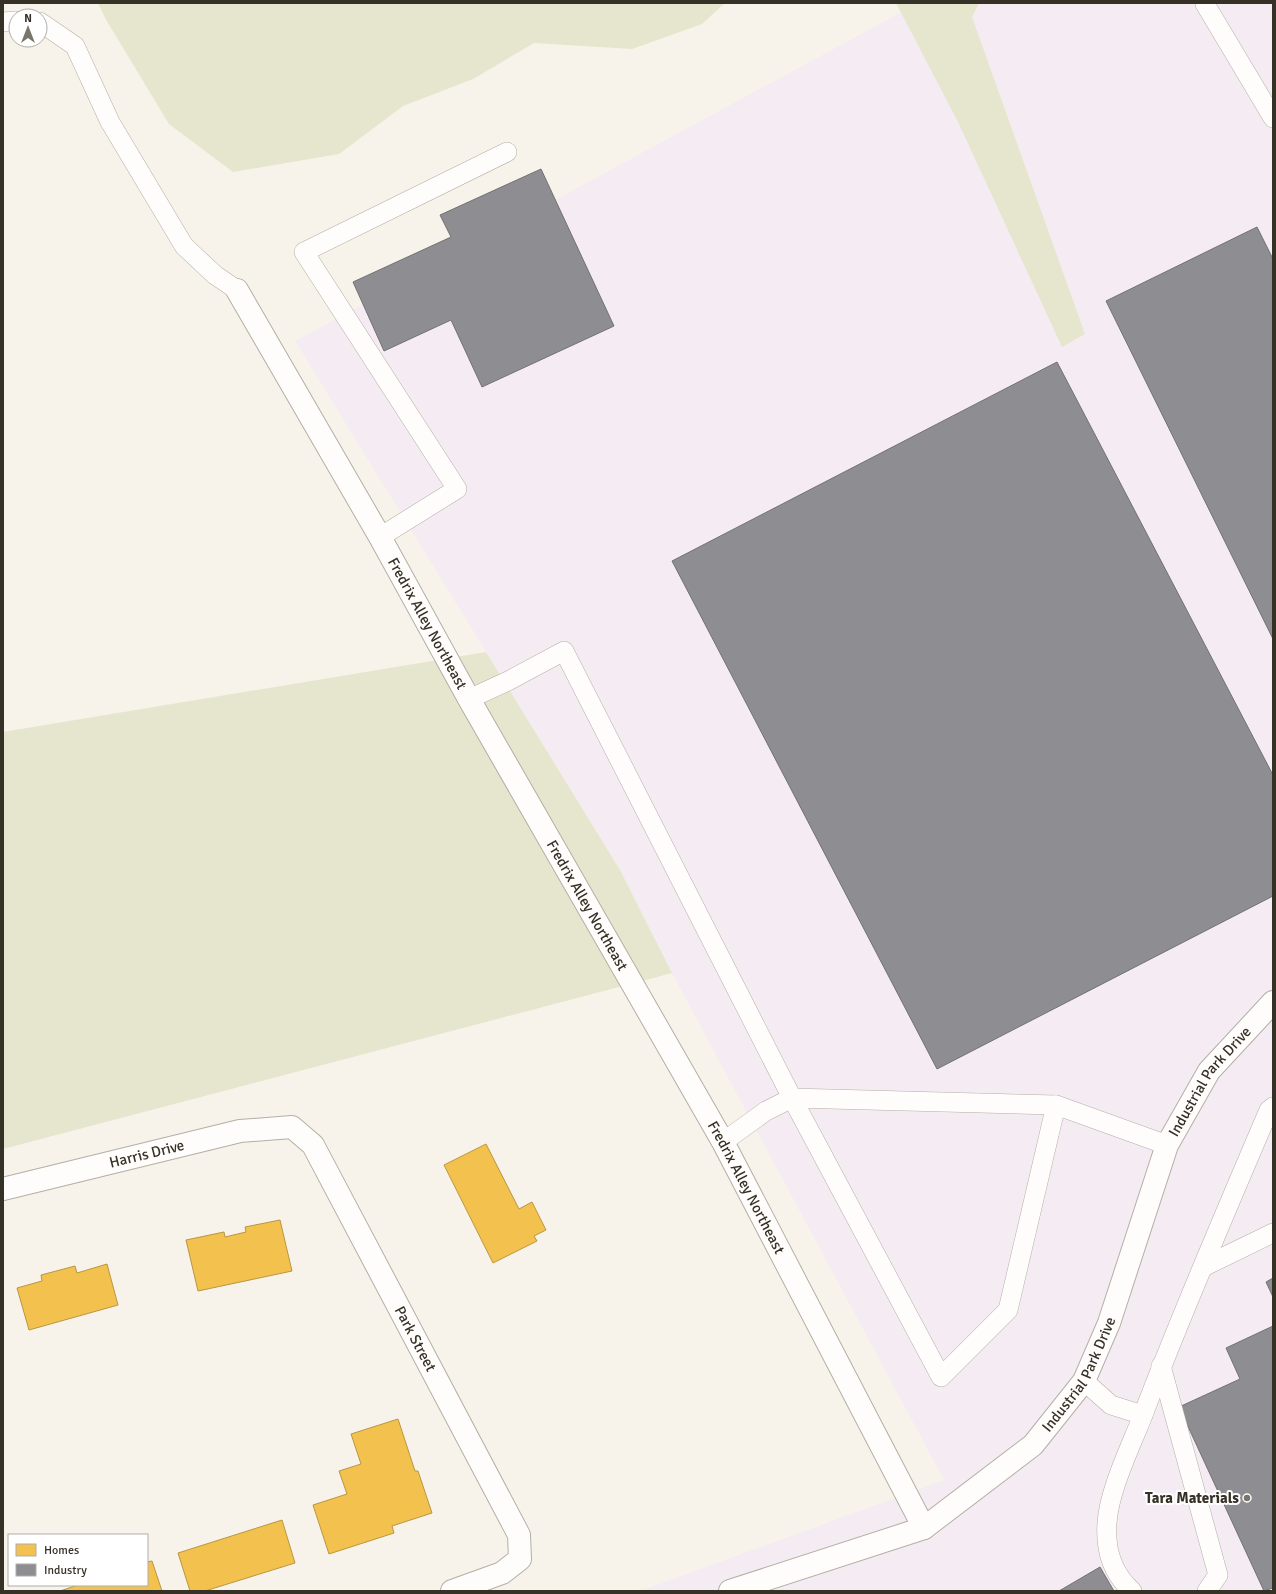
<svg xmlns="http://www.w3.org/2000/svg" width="1276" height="1594" font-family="Signika,sans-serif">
	<rect width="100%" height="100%" fill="#f7f3ea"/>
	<path fill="#f5ecf3" d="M918 3H1273V1591H640L944 1480 672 973 620 870 295 341Z"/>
	<g fill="#e5e6cd">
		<path d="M98 3H725L702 24 632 49 534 43 473 79 403 106 339 154 233 172 169 124 105 18Z"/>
		<path d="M896 3H979L972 17 1085 334 1062 347 958 122Z"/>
		<path d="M486 652 620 870 672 973 3 1149V732Z"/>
	</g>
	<g fill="#f2c14e" stroke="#ba9642">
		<path d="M486 1144 519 1209 532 1202 546 1230 534 1236 537 1241 493 1263 444 1165Z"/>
		<path d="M280 1220 292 1271 198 1291 186 1240 224 1232 225 1237 246 1232 245 1227Z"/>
		<path d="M107 1264 118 1305 29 1330 17 1288 42 1281 41 1275 75 1266 77 1273Z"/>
		<path d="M398 1419 415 1471H418L432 1513 392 1526 394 1533 329 1554 313 1505 347 1494 339 1471 361 1464 351 1434Z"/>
		<path d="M282 1520 295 1563 205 1591H190L178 1553Z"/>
		<path d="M152 1561 162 1591H60L78 1585H147V1562Z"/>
	</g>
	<g fill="#8d8d92" stroke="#737172">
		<path d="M541 169 614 326 482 387 451 320 384 351 353 282 451 237 440 215Z"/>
		<path d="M1257 227 1273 259V639L1106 301Z"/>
		<path d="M1057 362 1273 775V896L937 1069 672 561Z"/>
		<path d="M1273 1278V1297L1266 1282Z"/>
		<path d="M1273 1326V1588L1264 1591 1179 1407 1240 1379 1226 1348Z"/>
		<path d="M1100 1567 1114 1591H1059Z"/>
	</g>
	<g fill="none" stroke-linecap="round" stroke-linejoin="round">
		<g stroke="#b3afa5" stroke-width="20">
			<g id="lane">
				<path d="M1207 3 1205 4 1273 118"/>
				<path d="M3 22 16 21"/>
				<path d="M40 22 75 46 110 122 184 246 215 275 237 290"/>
				<path d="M380 537 457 489 304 252 507 152"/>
				<path d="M469 699 510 680 564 651 792 1098 1056 1105 1167 1145"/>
				<path d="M723 1142 766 1111 792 1098 941 1377 1008 1310 1056 1105"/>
				<path d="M1203 1267 1273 1233"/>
				<path d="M1161 1366 1218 1575 1207 1591"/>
				<path d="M1084 1381 1111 1405 1143 1415"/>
				<path d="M1132 1591C1112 1573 1105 1550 1107 1523 1109 1490 1131 1446 1143 1415 1182 1312 1226 1211 1269 1110L1273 1107"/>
			</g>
		</g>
		<g stroke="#b3afa5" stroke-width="24">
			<g id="street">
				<path id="s1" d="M237 290 380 537 469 699 723 1142 924 1528"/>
				<path id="s2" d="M3 1189 240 1131 292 1127 313 1145 519 1535 520 1559 502 1573 452 1591"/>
				<path id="s3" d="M730 1591 924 1528 1033 1445 1084 1381 1109 1323 1167 1145 1209 1071 1273 1002"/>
			</g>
		</g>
		<use href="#lane" stroke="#fefdfc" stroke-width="19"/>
		<use href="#street" stroke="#fefdfc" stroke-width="22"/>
	</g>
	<circle fill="#7a756b" stroke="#fff" stroke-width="1.5" cx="1247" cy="1498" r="4"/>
	<g text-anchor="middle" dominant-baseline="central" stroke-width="4" stroke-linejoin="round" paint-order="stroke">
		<g font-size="15" fill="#363126" stroke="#fff">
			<text stroke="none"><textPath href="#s1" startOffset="384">Fredrix Alley Northeast</textPath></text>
			<text stroke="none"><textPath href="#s1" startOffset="708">Fredrix Alley Northeast</textPath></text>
			<text stroke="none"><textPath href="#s3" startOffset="750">Industrial Park Drive</textPath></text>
			<text stroke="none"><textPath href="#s2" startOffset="148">Harris Drive</textPath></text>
			<text stroke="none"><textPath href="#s1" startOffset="1032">Fredrix Alley Northeast</textPath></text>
			<text stroke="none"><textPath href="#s2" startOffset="543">Park Street</textPath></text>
			<text stroke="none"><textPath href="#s3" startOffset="426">Industrial Park Drive</textPath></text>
		</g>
		<g font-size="15" font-weight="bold" fill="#363126" stroke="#fff" text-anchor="end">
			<text x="1239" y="1498">Tara Materials</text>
		</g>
	</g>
	<rect width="1276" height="1594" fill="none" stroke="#363126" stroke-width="8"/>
	<rect x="8" y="1534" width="140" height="52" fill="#ffffff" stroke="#afada8"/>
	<rect x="16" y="1544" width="20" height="12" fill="#f2c14e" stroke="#afada8"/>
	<text x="44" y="1554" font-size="12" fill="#363126">Homes</text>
	<rect x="16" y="1564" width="20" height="12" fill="#8d8d92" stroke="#afada8"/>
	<text x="44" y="1574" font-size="12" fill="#363126">Industry</text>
	<g transform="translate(28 28)"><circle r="19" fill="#ffffff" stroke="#afada8"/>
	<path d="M0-3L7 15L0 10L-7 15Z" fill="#7a756b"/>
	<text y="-6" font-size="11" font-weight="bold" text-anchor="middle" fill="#363126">N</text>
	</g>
</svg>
